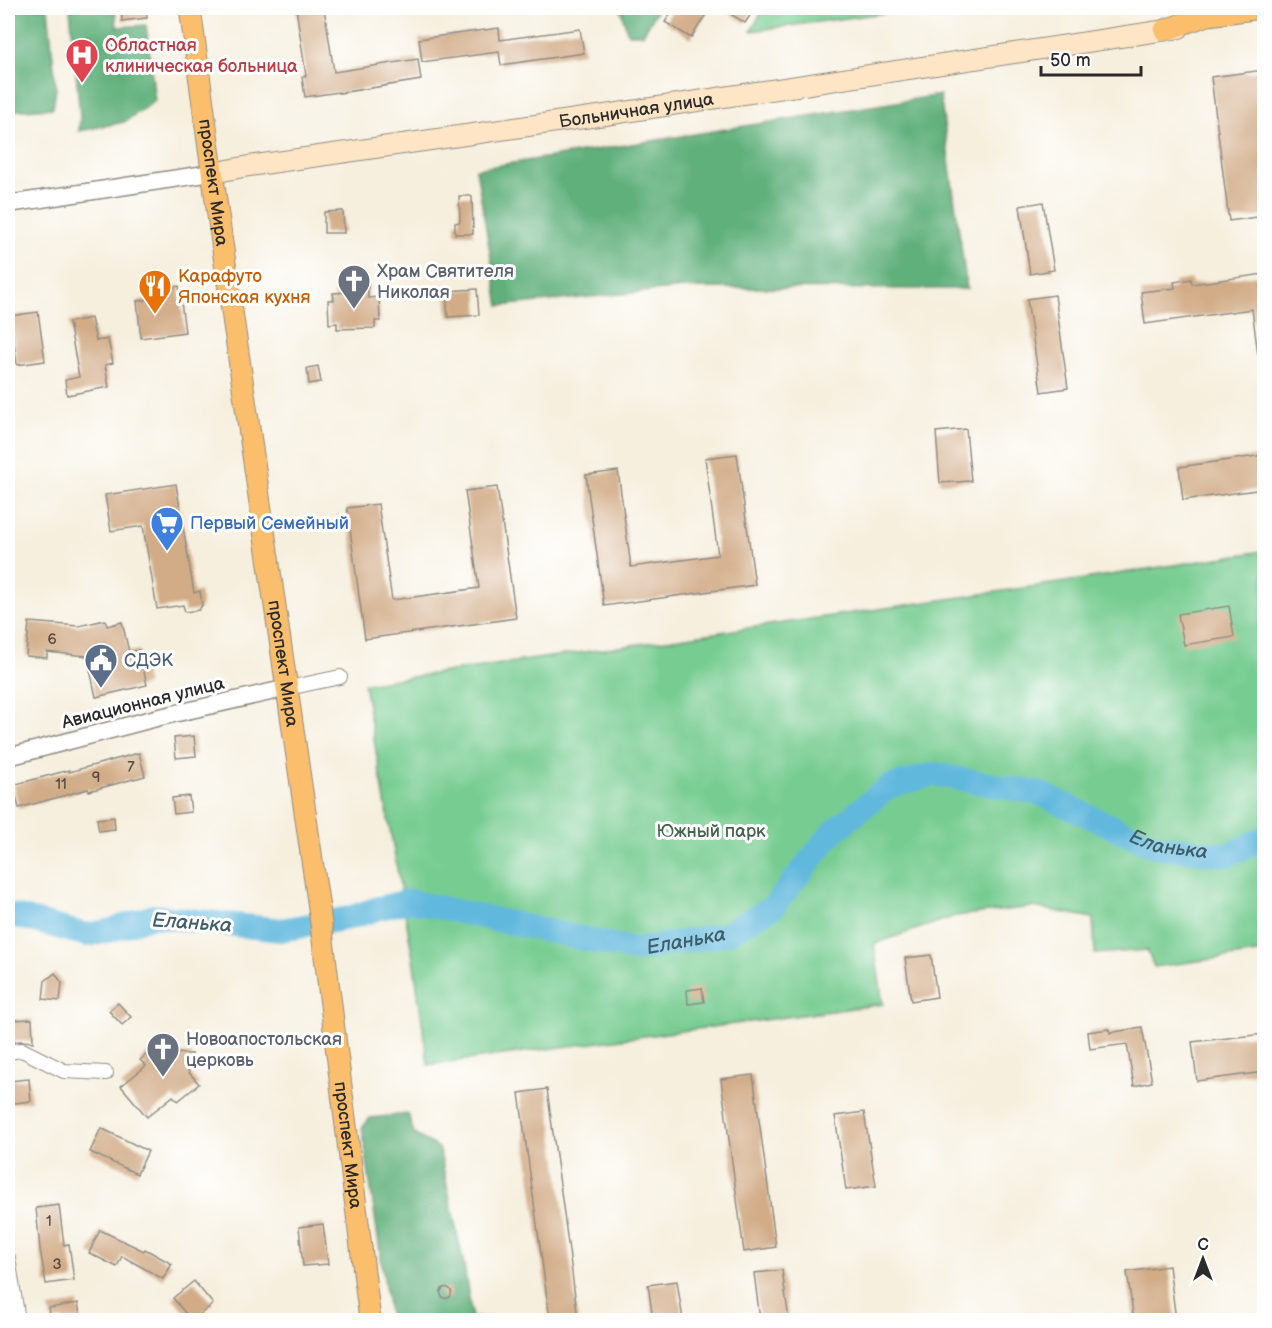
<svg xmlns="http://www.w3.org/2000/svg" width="1272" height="1328" font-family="'Balsamiq Sans',sans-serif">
	<rect width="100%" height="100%" fill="#fff"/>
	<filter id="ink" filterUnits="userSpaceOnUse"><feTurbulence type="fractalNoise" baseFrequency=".0167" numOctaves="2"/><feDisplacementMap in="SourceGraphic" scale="12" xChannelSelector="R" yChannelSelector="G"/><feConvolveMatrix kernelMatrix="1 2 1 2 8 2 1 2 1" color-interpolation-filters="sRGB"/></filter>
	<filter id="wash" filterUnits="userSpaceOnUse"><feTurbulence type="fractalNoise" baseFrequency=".008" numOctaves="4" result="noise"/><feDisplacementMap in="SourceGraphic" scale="24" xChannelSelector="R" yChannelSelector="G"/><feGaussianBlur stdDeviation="1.35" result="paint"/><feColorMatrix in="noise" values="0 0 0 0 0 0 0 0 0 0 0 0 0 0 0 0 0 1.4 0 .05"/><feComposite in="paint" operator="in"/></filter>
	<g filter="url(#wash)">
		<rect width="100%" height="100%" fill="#f6efde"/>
		<g fill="#77cc91" stroke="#517c5e" stroke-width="1.5">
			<path d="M764 8H921L751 31Z"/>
			<path d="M1264 551V952L1154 967 1147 950 1095 954 1093 918 1033 907 955 916 874 944 883 1004 428 1065 413 958 364 684 1065 582Z"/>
		</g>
		<g fill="#61b07b" stroke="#466e53" stroke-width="1.5">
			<path d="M29 8H48L56 89 53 108 8 111V10Z"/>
			<path d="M71 8H115L117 27 146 25 155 101 124 122 79 131 80 116 70 9Z"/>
			<path d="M620 8H654L656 12 643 34H628Z"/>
			<path d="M940 95 967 289 683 288 499 306 476 169Z"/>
			<path d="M408 1114 414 1134 439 1148 464 1265 472 1318H514V1320H390L362 1128 370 1118Z"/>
		</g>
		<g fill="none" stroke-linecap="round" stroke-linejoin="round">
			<path stroke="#60b8dd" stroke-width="24" id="s1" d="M8 914 87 935 112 930 153 916 281 930 349 918 379 908 409 901 636 950 726 934 773 907 832 833 888 787 934 774 1041 794 1154 846 1228 855 1264 838"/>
		</g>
		<g id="blocks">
			<g fill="#d2ac87">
				<path d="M121 8H146L147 18 122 21Z"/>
				<path d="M296 8H324L334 72 418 59 421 80 339 93V92L305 97 302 77 306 76Z"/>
				<path d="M674 8H710L691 38 665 22Z"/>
				<path d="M721 8H755L745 23Z"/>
				<path d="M499 28 500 40 580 29 584 53 501 65 499 52 422 62 419 39Z"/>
				<path d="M1264 70V216L1229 221 1211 77Z"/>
				<path d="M459 196H472L473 234H455V223L460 222Z"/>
				<path d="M1043 202 1054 270 1030 274 1020 206Z"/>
				<path d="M343 211 344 233H324V212Z"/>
				<path d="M1264 274V354L1258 355 1252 309 1145 324 1141 292 1175 288 1174 282 1191 279 1192 284Z"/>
				<path d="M368 284V298L379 297 380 321H375V328L337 329V323L329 324 328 300H334L333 293 351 292 350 285Z"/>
				<path d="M179 286 185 332 141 338 137 301 162 298 161 289Z"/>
				<path d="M477 289 479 315 448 317 446 291Z"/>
				<path d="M1055 295 1068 388 1041 392 1027 299Z"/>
				<path d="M38 312 45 361 17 365 10 316Z"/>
				<path d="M91 318 96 341 108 339 113 363 105 365 109 387 67 395 65 380 79 377 69 322Z"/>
				<path d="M318 366 321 382 309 384 307 368Z"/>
				<path d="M966 429 971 481 940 483 936 432Z"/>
				<path d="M737 454 755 585 604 606 586 475 618 471 631 567 718 555 705 458Z"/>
				<path d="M1264 455V489L1183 500 1179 467Z"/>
				<path d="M176 484 194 593 200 591 202 605 199 610 185 612 183 605 157 609 143 526 111 531 105 495Z"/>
				<path d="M497 487 516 618 365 639 347 508 378 504 392 600 479 588 465 491Z"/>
				<path d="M1229 606 1234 637 1184 645 1178 614Z"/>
				<path d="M105 620 107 626 122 622 129 652 139 650 147 685 96 697 87 656 47 652V658L26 656 29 622 79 626Z"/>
				<path d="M194 736 196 756 176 758 174 738Z"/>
				<path d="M139 753 145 776 89 791 88 789 19 808 13 785 69 770V772Z"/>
				<path d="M189 796 191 812 174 814 172 798Z"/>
				<path d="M114 817 115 829 99 831 97 819Z"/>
				<path d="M931 955 937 997 911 1001 905 958Z"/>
				<path d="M55 973 62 983 60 1001 43 999 45 981Z"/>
				<path d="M702 988 704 1002 688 1004 687 990Z"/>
				<path d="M118 1003 131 1017 122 1025 109 1011Z"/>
				<path d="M32 1019 33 1042 21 1041 12 1042 10 1020Z"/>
				<path d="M1142 1027 1152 1082 1134 1086 1127 1044 1090 1049 1088 1032 1109 1029 1110 1033Z"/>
				<path d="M1264 1034V1072L1197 1081 1192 1042Z"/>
				<path d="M163 1041 173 1053 192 1054 188 1071 199 1084 178 1101 173 1096 147 1117 121 1086 146 1066 140 1060Z"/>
				<path d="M753 1075 776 1247 744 1252 721 1079Z"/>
				<path d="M29 1079 31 1101 8 1104V1081Z"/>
				<path d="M547 1089 572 1273 578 1320H550L519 1093Z"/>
				<path d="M864 1112 876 1186 846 1190 835 1116Z"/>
				<path d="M101 1128 148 1151 137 1174 90 1152Z"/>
				<path d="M59 1205 64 1245 69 1244 74 1280 46 1284 40 1249 36 1208Z"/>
				<path d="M323 1224 328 1264 303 1266 299 1227Z"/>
				<path d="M100 1230 144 1251 145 1249 172 1264 163 1279 122 1256 117 1267 89 1253Z"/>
				<path d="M1169 1266 1176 1320H1134L1127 1272Z"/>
				<path d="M782 1270 789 1320H760L754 1273Z"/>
				<path d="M194 1281 213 1304 193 1320H191L173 1298Z"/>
				<path d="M677 1281 683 1320H653L648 1285Z"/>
				<circle cx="446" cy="1293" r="5.5"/>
				<path d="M78 1303 81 1320H51L49 1308Z"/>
			</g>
		</g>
	</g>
	<g filter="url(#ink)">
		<use href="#blocks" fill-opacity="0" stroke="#908d84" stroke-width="1.5"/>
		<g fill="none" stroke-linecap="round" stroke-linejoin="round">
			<g stroke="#908d84" stroke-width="16">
				<g id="minor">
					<path d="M288 688 340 677"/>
					<path d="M8 1052 22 1050 64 1071 106 1073"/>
					<path d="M8 1258 18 1320"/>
				</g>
			</g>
			<g stroke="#908d84" stroke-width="19">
				<g id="tertiary">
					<path d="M8 204 212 173"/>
					<path d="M8 757 160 717 288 688"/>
				</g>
			</g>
			<g stroke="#908d84" stroke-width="22">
				<g id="secondary">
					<path id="s2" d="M212 173 249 166 605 115 1179 28"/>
				</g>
			</g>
			<g stroke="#908d84" stroke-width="23">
				<g id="primary">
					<path id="s3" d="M190 8 217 208 319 908 370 1320"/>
					<path d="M1165 30 1208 15 1261 8"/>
				</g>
			</g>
			<use href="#minor" stroke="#fff" stroke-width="14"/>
			<use href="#tertiary" stroke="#fff" stroke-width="16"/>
			<use href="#secondary" stroke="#fde5c5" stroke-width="20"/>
			<use href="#primary" stroke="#fabe6d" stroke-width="21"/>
		</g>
	</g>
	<defs>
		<g id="hospital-pin" transform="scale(1.725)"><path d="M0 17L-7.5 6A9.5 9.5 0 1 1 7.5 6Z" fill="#e0444e" stroke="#fff"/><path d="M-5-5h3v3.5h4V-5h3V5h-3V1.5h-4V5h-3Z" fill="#fff"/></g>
		<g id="church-pin" transform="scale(1.725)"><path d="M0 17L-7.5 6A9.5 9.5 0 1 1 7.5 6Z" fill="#6b7280" stroke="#fff"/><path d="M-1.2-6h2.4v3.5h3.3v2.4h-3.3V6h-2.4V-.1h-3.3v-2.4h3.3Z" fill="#fff"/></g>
		<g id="restaurant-pin" transform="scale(1.725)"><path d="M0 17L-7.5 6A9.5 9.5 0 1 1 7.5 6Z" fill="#e8710a" stroke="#fff"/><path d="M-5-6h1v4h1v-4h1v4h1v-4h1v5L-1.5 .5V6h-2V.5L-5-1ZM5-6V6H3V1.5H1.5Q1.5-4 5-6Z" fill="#fff"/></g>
		<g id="supermarket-pin" transform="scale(1.725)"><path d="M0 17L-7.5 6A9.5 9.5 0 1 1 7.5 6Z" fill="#3f7fe0" stroke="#fff"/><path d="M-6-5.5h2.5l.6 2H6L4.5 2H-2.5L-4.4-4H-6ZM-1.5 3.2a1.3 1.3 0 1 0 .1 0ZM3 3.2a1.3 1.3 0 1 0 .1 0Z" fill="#fff"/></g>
		<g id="civic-pin" transform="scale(1.725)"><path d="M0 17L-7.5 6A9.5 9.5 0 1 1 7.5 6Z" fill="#5c6f8a" stroke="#fff"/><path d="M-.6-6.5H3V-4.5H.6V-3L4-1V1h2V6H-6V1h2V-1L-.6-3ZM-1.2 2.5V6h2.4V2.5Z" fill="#fff"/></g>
	</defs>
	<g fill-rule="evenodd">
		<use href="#hospital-pin" x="82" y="55"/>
		<use href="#church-pin" x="354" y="281"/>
		<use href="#restaurant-pin" x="155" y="286"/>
		<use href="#supermarket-pin" x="167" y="523"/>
		<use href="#civic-pin" x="101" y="660"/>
		<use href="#church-pin" x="163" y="1049"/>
	</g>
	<g text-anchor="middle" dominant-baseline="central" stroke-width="6" stroke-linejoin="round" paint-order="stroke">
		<g font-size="15" fill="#554b42">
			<text x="52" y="639">6</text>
			<text x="131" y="767">7</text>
			<text x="96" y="777">9</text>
			<text x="61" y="784">11</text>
			<text x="49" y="1221">1</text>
			<text x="57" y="1264">3</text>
		</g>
		<g font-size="18" fill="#be3a42" stroke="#fff" text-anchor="start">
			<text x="105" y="45">Областная<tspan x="105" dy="21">клиническая больница</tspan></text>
		</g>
		<g font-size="18" fill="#2b2b2b" stroke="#fff">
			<text stroke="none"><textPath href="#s2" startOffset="429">Больничная улица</textPath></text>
			<text stroke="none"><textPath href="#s3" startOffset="176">проспект Мира</textPath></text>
			<text stroke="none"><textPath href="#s3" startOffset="662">проспект Мира</textPath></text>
			<text transform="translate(143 703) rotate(-14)">Авиационная улица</text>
			<text stroke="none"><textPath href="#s3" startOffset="1148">проспект Мира</textPath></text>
		</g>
		<g font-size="18" fill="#5b616d" stroke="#fff" text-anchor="start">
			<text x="377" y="271">Храм Святителя<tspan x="377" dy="21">Николая</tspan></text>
			<text x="186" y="1039">Новоапостольская<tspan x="186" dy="21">церковь</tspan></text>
		</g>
		<g font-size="18" fill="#c56008" stroke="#fff" text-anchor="start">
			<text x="178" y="276">Карафуто<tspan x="178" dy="21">Японская кухня</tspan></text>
		</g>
		<g font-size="18" fill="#366cbe" stroke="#fff" text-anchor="start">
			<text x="190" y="523">Первый Семейный</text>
		</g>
		<g font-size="18" fill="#4e5e75" stroke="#fff" text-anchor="start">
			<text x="124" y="660">СДЭК</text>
		</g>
		<g font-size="18" fill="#46634f" stroke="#fff">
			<text x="711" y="831">Южный парк</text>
		</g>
		<g font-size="20" font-style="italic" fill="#3e5c69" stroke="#fff">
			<text stroke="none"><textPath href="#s1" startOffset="1251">Еланька</textPath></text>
			<text transform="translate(192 923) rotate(4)">Еланька</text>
			<text stroke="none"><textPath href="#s1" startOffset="694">Еланька</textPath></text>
		</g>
	</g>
	<rect width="1272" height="1328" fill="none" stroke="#fff" stroke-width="30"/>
	<g transform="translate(1203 1259)" stroke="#ffffff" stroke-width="4.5" paint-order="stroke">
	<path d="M0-4.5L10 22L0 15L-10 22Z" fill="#2b2b2b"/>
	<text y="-9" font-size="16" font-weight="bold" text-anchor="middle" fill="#2b2b2b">С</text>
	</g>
	<path d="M1041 66v9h100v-9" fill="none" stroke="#2b2b2b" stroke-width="3"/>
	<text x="1050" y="66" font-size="18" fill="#2b2b2b" stroke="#ffffff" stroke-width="4.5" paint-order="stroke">50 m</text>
</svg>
